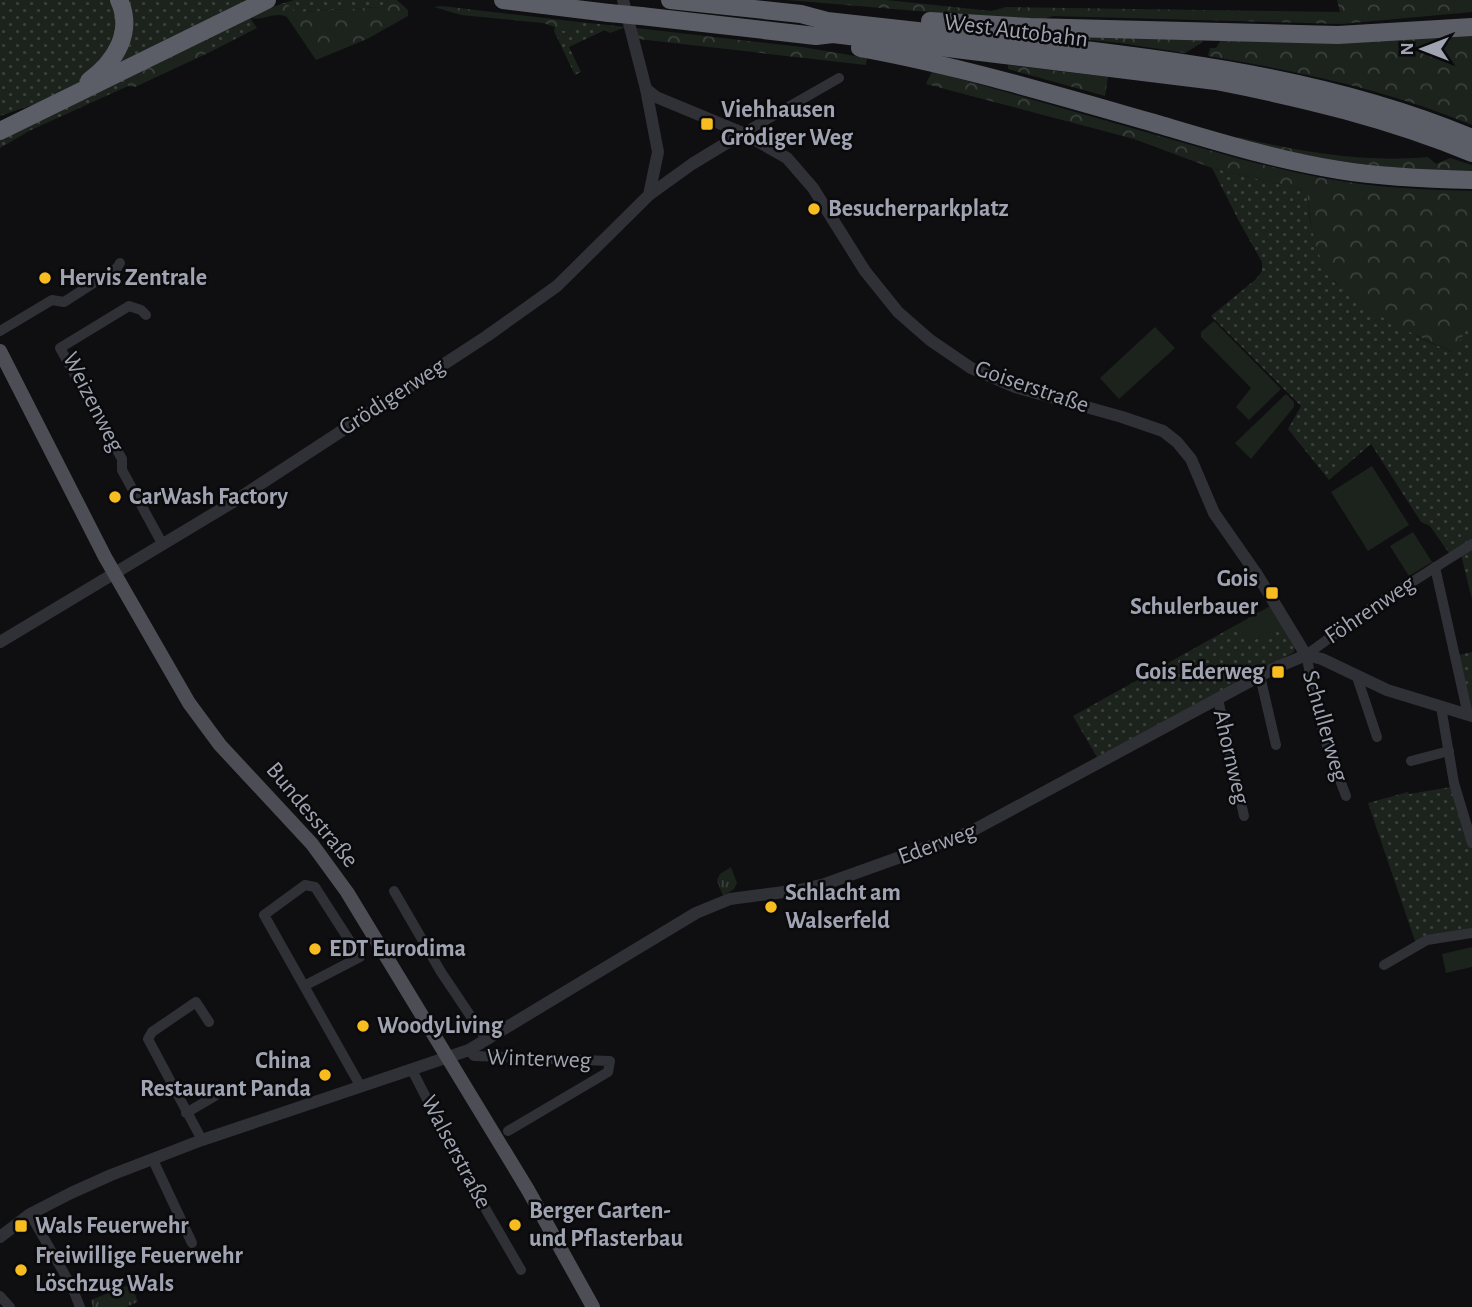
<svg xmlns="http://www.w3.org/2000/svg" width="1472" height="1307" font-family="'Alegreya Sans',sans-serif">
	<defs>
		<pattern id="grass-dots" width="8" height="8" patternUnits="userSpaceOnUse" patternTransform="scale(1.75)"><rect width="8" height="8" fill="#1c231d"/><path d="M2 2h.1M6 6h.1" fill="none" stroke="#3a403b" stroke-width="1.8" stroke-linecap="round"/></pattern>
		<pattern id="forest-crowns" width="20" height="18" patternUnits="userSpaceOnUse" patternTransform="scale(1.75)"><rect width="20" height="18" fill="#1c231d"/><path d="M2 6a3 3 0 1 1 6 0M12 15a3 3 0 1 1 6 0" fill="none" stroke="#3a403b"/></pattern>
		<pattern id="park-tufts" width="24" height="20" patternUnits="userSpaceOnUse" patternTransform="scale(1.75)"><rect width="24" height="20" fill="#1c231d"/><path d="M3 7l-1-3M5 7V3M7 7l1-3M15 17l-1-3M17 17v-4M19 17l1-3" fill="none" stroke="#3a403b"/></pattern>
	</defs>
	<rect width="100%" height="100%" fill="#0f0f11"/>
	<g fill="url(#grass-dots)">
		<path d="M0 0H116V46L83 82 35 104 0 116Z"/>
		<path d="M123 0H247L108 72Z"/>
		<path d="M294 0H388L381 7 301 12 294 11 287 4H281Z"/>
		<path d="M252 14 251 19 257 28 208 53V46L203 39Z"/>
		<path d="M571 21 626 27 610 33 605 30 569 47 581 72 575 75 554 31H569L574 26Z"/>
		<path d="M1028 34 1118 38 1120 43Z"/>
		<path d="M125 78 128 86 31 130 0 148V136Z"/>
		<path d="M1212 168 1307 191 1310 222 1334 282 1353 298 1422 339 1452 352 1469 325 1472 327V600L1460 550 1451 556 1430 526 1421 522 1371 444 1329 480 1288 429 1301 406 1211 316 1256 279 1262 271V262L1240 223Z"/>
		<path d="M1272 605 1296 643 1294 652 1214 697 1098 759 1073 716Z"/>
		<path d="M1472 652V712L1459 655Z"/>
		<path d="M1457 786 1472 835V930L1416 944 1368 803 1408 792 1409 794Z"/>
	</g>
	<g fill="url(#forest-crowns)">
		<path d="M388 0H397L408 10V16L367 39 316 60 287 17C275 11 264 21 251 18L252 14 281 4H287L294 10 301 12 381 7Z"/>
		<path d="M787 0H886L992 11 1006 7 1340 12 1337 0H1472V12L1341 24 1053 16 1036 21Z"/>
		<path d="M442 6 571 21 574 26 569 31H554L555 27 543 23 461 15 434 7Z"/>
		<path d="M636 28 802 47 867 58 866 65 638 39Z"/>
		<path d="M1472 35V125C1388 90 1298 71 1208 56L1210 48H1216L1221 40 1339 43Z"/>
		<path d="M1199 37 1203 42 1185 53 1120 43 1118 38Z"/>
		<path d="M203 39 208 46V53L135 87 128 86 125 78Z"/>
		<path d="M1008 65 1108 77 1105 96 1008 69Z"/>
		<path d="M932 71 1240 159C1273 167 1307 176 1341 181 1384 188 1428 190 1472 191V327L1469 326 1453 352C1421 339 1358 308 1336 283 1314 259 1310 222 1307 191L1212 168 1134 139 926 84Z"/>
		<path d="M1238 137C1300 152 1364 163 1428 157L1436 164 1450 158 1472 165V171C1391 171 1315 159 1237 140Z"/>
	</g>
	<g fill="url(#park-tufts)">
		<path d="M731 867 737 883 734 889 723 896 717 880 720 874Z"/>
		<path d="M131 1284 138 1302 126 1307H93L91 1300Z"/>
	</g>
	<g fill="#1c231d">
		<path d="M1214 321 1281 389 1249 420 1236 407 1251 388 1201 337V332Z"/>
		<path d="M1155 327 1175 348 1119 399 1100 378Z"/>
		<path d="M1286 394 1294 402V407L1251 459 1235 443Z"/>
		<path d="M1372 466 1409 525 1368 551 1331 492Z"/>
		<path d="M1413 532 1432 562 1409 576 1390 546Z"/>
		<path d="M1270 607 1281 625 1250 643 1239 624Z"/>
		<path d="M1472 947V967L1446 973 1442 954Z"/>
	</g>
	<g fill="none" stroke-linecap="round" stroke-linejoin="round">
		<g stroke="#303136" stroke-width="10">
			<path d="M743 133 839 78"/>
			<path d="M146 315 141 310 129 306 60 348 122 459V470L163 545"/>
			<path d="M0 331 52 300 64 302 117 268 120 263"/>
			<path d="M1435 567 1468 715"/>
			<path d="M1260 676 1276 745"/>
			<path d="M1357 677 1377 737"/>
			<path d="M1218 699 1244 816"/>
			<path d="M1441 707 1454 783 1472 843"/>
			<path d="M1411 761 1449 751"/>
			<path d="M1346 796 1325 740 1306 655 1371 608 1472 544"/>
			<path d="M394 891 441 972 486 1039"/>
			<path d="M1384 965 1427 940 1472 933"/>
			<path d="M304 986 360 957 315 887 305 885 264 915 361 1087"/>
			<path d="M469 1050 474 1056 610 1061 608 1072 508 1131"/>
			<path d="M412 1070 467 1177 521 1270"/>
			<path d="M186 1113 215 1096"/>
			<path d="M202 1140 148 1039 152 1032 196 1002 209 1022"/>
			<path d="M153 1160 192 1243"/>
			<path d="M30 1214 72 1287 80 1307"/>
			<path d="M0 1296 10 1307"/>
		</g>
		<g stroke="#303136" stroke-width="12">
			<path d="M646 89 656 97 743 133 787 158 813 188 865 271 898 312 930 340 971 368 1015 387 1122 417 1163 431 1177 442 1191 459 1214 513 1258 576 1306 655 1322 659 1387 690 1472 716"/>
			<path d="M649 195 692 164 743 133"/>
			<path d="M0 642 233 502 487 336 557 286 649 195 658 152 646 89 623 0"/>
			<path d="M0 1237 30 1214 71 1193 111 1175 202 1140 469 1050 696 913 730 899 799 890 825 884 970 832 1273 669 1306 655"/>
		</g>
		<path stroke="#4c4d55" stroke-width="14" d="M0 351 105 557 189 703 220 745 312 844 347 892 528 1190 593 1307"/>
		<g stroke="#5c5e67" stroke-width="18">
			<path d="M503 0 609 13"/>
			<path d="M670 0 801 14 827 21C904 29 982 38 1059 47 1200 63 1340 83 1472 138"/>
			<path d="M641 16 816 36 833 34 1216 81C1303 98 1390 119 1472 153"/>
			<path d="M930 21 1030 27 1338 35 1472 27"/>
			<path d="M860 48C959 66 1056 95 1154 123 1215 141 1276 160 1339 170 1383 177 1428 179 1472 180"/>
			<path d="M89 81C115 62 134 32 119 0"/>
			<path d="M0 131 267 0"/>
		</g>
		<path stroke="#5c5e67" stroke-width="18" d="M609 13 641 16"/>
	</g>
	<g fill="#f7bc20" stroke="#0a0a0c" stroke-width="2.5">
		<rect x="700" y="117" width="14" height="14" rx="3.5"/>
		<circle cx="814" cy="209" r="7"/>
		<circle cx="45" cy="278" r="7"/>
		<circle cx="115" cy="497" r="7"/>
		<rect x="1265" y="586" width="14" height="14" rx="3.5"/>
		<rect x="1271" y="665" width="14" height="14" rx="3.5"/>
		<circle cx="771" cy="907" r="7"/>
		<circle cx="315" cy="949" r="7"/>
		<circle cx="363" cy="1026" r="7"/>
		<circle cx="325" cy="1075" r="7"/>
		<circle cx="515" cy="1225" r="7"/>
		<rect x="14" y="1219" width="14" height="14" rx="3.5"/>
		<circle cx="21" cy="1270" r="7"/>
	</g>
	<g text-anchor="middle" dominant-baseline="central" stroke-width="5" stroke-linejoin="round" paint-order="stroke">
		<g font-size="24" fill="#a0a4b2" stroke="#0a0a0c">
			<text transform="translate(1016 31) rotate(7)">West Autobahn</text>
			<text transform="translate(1032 387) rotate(19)">Goiserstraße</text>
			<text transform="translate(392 397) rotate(-33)">Grödigerweg</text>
			<text transform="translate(93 402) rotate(63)">Weizenweg</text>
			<text transform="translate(1370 610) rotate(-34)">Föhrenweg</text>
			<text transform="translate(1325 726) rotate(74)">Schullerweg</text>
			<text transform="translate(1231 757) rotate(77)">Ahornweg</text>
			<text transform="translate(312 815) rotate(50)">Bundesstraße</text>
			<text transform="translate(937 844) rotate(-20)">Ederweg</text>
			<text transform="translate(539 1059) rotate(2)">Winterweg</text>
			<text transform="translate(456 1152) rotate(62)">Walserstraße</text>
		</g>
		<g font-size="24" font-weight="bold" fill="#a0a4b2" stroke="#0a0a0c" text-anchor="start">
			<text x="721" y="110">Viehhausen<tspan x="721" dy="28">Grödiger Weg</tspan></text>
			<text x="828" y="209">Besucherparkplatz</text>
			<text x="59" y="278">Hervis Zentrale</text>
			<text x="129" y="497">CarWash Factory</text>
			<text x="1258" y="579" text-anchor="end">Gois<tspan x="1258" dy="28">Schulerbauer</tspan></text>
			<text x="1264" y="672" text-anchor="end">Gois Ederweg</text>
			<text x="785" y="893">Schlacht am<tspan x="785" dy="28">Walserfeld</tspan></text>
			<text x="329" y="949">EDT Eurodima</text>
			<text x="377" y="1026">WoodyLiving</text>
			<text x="311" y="1061" text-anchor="end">China<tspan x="311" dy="28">Restaurant Panda</tspan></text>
			<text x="529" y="1211">Berger Garten-<tspan x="529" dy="28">und Pflasterbau</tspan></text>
			<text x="35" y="1226">Wals Feuerwehr</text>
			<text x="35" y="1256">Freiwillige Feuerwehr<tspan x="35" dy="28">Löschzug Wals</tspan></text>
		</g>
	</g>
	<g transform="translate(1423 49) rotate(270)" stroke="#0a0a0c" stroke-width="5" paint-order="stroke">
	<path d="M0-5L12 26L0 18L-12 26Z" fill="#a0a4b2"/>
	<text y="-10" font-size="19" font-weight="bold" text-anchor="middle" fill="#a0a4b2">N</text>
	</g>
</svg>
